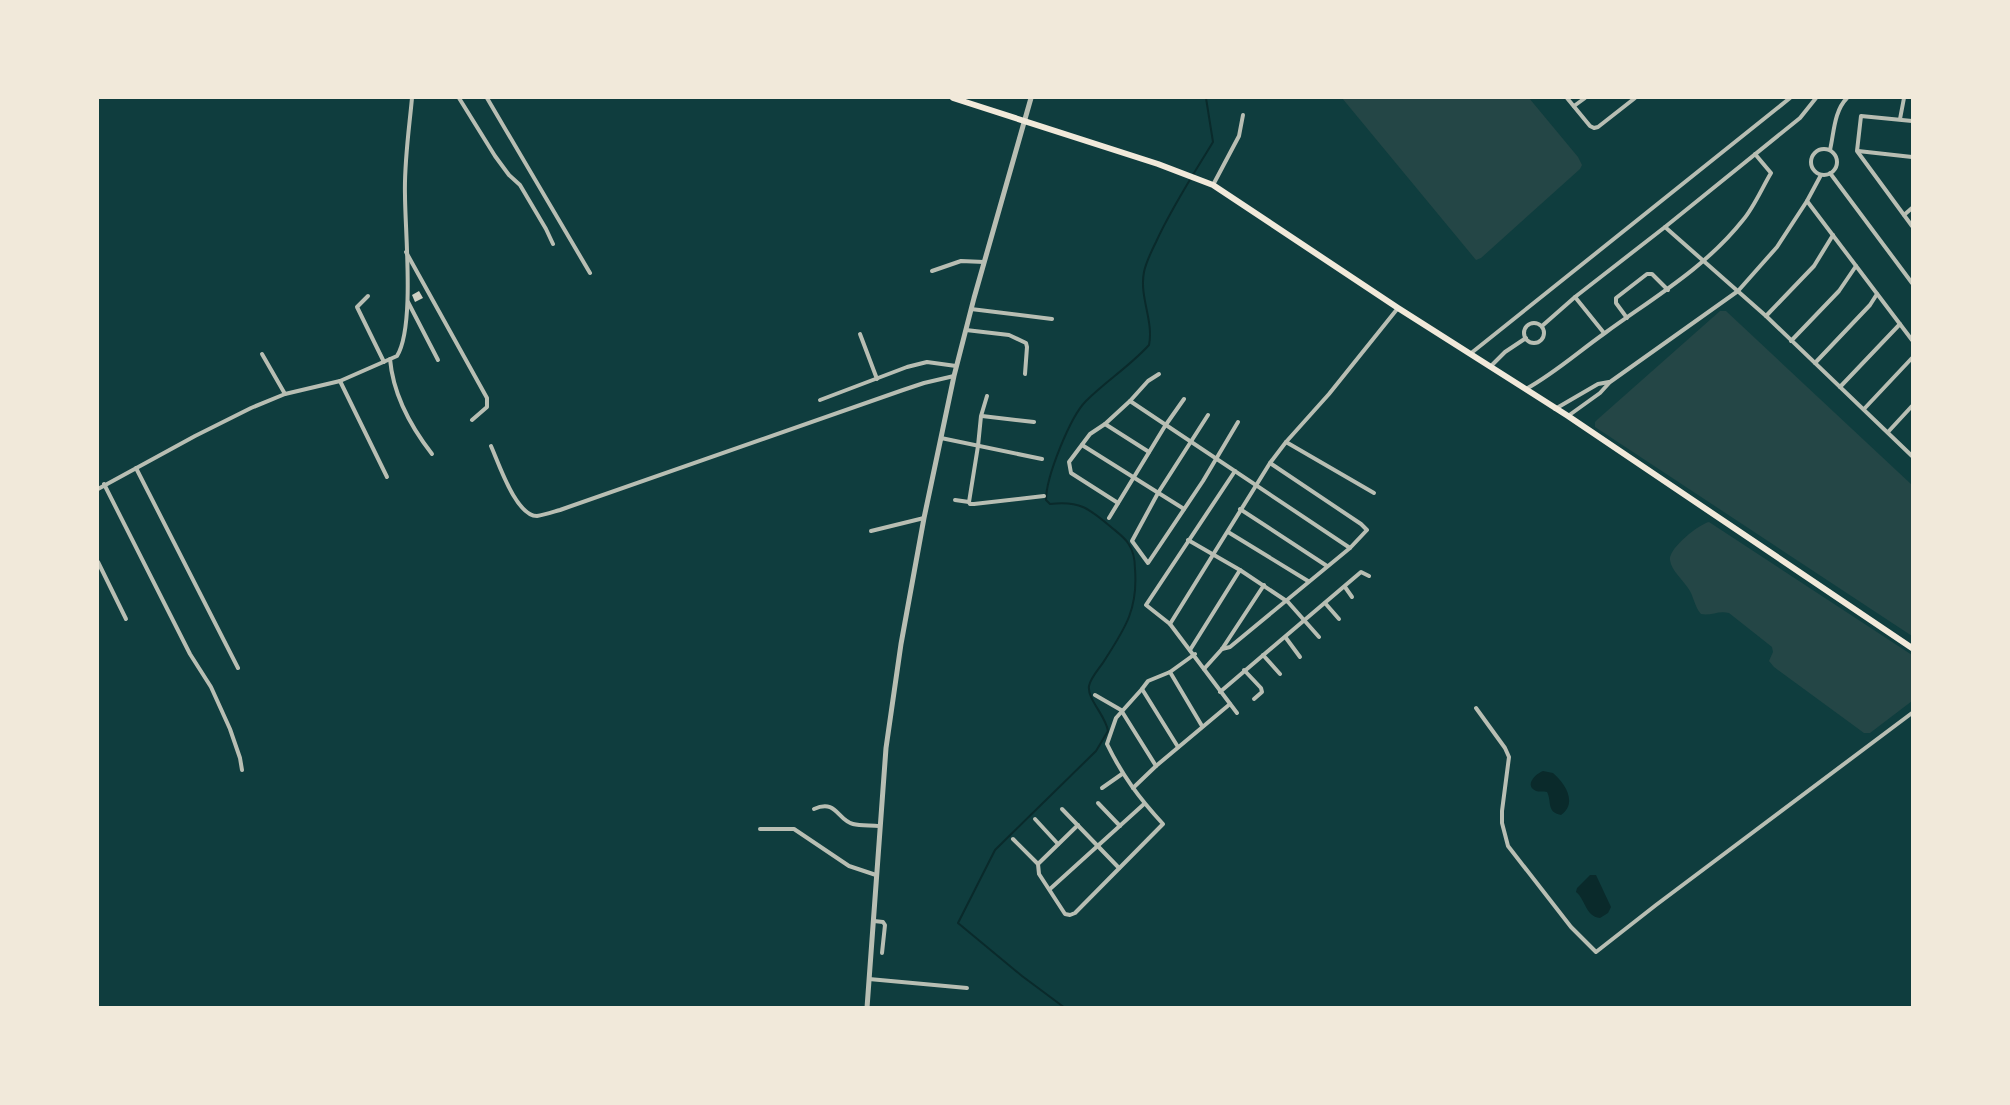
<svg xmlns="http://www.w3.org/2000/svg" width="2010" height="1105" font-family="Merriweather,serif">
	<rect width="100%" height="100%" fill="#0f3d3e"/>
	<g fill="#244646">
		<path d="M1342 98H1529L1578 157 1582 165 1580 169 1481 258 1476 260Z"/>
		<path d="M1720 311H1726L1912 485V636L1595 427V422L1598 419Z"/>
		<path d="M1709 522 1912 655V701L1870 733H1864L1774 667 1769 661 1773 652 1772 647 1729 613C1719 610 1711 616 1701 614 1694 606 1694 596 1688 588 1683 580 1671 570 1670 560 1668 549 1699 524 1709 522Z"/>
	</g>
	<g fill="#0a2a2b">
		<path d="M1543 771 1553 773C1565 783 1578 803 1561 815 1546 812 1552 801 1547 792 1543 791 1539 792 1536 791 1523 785 1537 773 1543 771Z"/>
		<path d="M1590 875H1596L1611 907 1608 913 1600 918C1585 916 1586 900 1576 892L1577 888Z"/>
	</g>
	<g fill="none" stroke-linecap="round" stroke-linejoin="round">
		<path stroke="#0a2a2b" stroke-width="2" d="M1065 1008 1022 976 958 923 995 850 1096 751 1108 731C1106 716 1087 699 1089 686 1091 676 1101 667 1106 658 1126 627 1138 608 1135 569 1135 561 1133 550 1128 543 1124 537 1117 532 1111 527 1090 509 1079 500 1050 504L1046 500C1046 477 1070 417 1086 401 1106 381 1130 366 1149 345 1154 321 1139 297 1144 272 1146 262 1151 252 1156 242 1172 207 1193 175 1213 142L1206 98"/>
	</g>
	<path fill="#cfcfc3" d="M419 291 423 298 415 302 412 295Z"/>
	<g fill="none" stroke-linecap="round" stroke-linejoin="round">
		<g stroke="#b8beb3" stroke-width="4">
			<path d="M459 98 495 156 509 175 520 185 546 229 553 244"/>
			<path d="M487 98 590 273"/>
			<path d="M1567 98 1590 126 1594 128 1598 127 1635 98"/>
			<path d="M1574 106 1585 98"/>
			<path d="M1900 119 1904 98"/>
			<path d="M1912 121 1861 116 1857 151 1912 226"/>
			<circle cx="1824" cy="162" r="13"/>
			<path d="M1830 150C1834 133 1834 111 1847 98"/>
			<path d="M1858 151 1912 157"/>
			<path d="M1830 173 1912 283"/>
			<path d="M1213 185 1239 136 1243 115"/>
			<path d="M1807 201 1912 340"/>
			<path d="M1904 215 1912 208"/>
			<path d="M1665 227 1766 316 1912 456"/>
			<path d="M406 252 487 398V407L472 420"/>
			<path d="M932 271 961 261 984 262"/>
			<path d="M368 296 357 307 384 362"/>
			<path d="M1575 297 1604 333"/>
			<path d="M408 302 438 360"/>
			<path d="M971 309 1052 319"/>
			<path d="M1766 316 1814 266 1833 235"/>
			<path d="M1627 318 1616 303V298L1647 274H1652L1668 290"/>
			<circle cx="1534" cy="333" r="10"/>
			<path d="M1542 326 1575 297 1665 227 1800 118 1816 98"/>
			<path d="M966 330 1009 335 1026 343 1027 347 1025 374"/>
			<path d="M860 334 877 379"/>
			<path d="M1791 341 1839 291 1856 266"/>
			<path d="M262 354 285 394"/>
			<path d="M1470 354 1790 98"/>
			<path d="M390 359C393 394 411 427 432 454"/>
			<path d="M1815 363 1870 305 1877 294"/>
			<path d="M1490 367 1505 352 1526 338"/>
			<path d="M340 381 387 477"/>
			<path d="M1840 387 1900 324"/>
			<path d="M1526 389C1555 373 1578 352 1605 333 1653 298 1705 268 1743 220 1754 207 1762 188 1771 173L1755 154"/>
			<path d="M987 396 981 416 978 446 969 502 970 504H974L1044 496"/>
			<path d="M820 400 907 367 927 362 956 366"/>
			<path d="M1130 401 1350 548"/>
			<path d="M1555 409 1598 384 1609 382"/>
			<path d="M1864 409 1912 358"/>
			<path d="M1208 415 1158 493 1132 541 1148 563 1203 481 1238 422"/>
			<path d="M982 416 1034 422"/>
			<path d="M1568 416 1600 393 1610 382 1738 291 1777 247 1807 201 1821 175"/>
			<path d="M1105 424 1149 452"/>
			<path d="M1888 432 1912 406"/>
			<path d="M941 438 1042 459"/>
			<path d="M1286 442 1374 493"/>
			<path d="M1082 445 1184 509"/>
			<path d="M491 446C499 464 516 516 537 516 544 515 553 512 560 510L903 390 924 383 954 376"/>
			<path d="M136 468 238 668"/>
			<path d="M1235 471 1146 605 1170 624 1237 713"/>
			<path d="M104 484 190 654 211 687 230 729 240 758 242 770"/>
			<path d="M98 489 195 436 251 408 285 394 340 381 397 356C415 327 405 232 405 195 404 163 409 130 412 98"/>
			<path d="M955 500 969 502"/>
			<path d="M1118 503 1071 473 1069 462 1090 434 1105 424 1130 401 1148 381 1159 374"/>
			<path d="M1240 509 1327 566"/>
			<path d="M1109 518 1165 426 1184 399"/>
			<path d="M871 531 924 518"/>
			<path d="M1228 532 1308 581"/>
			<path d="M1188 540 1240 570 1288 602 1319 637"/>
			<path d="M98 562 126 619"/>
			<path d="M1345 587 1352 597"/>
			<path d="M1325 603 1339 619"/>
			<path d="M1170 624 1270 463 1286 442 1329 394 1398 308"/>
			<path d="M1286 638 1300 657"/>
			<path d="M1222 649 1230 647 1350 548 1367 530 1361 524 1270 463"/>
			<path d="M1190 650 1240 570"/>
			<path d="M1263 655 1280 674"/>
			<path d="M1204 669 1222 649 1264 585"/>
			<path d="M1244 670 1261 688 1262 692 1254 699"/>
			<path d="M1170 672 1202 726"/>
			<path d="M1142 689 1178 747"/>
			<path d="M1220 692 1361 572 1369 576"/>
			<path d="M1095 695 1121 710 1156 766"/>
			<path d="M1476 708 1505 748 1509 757 1502 811V823L1508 846 1571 927 1596 952 1656 905 1912 713"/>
			<path d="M1102 788 1122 774"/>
			<path d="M1133 788 1156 766 1230 704"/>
			<path d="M1098 803 1120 826"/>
			<path d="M814 809C837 799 837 820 853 824 861 826 871 825 879 826"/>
			<path d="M1062 809 1119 868"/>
			<path d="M1035 819 1058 844"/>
			<path d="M760 829H794L849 866 876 875"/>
			<path d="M1013 839 1038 864 1039 874 1065 914 1070 915 1075 913 1163 824C1139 798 1122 775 1107 744L1116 718 1142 689 1148 681 1170 672 1195 654"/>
			<path d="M1038 864 1078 825"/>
			<path d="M1050 889 1144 804"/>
			<path d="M874 921 883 922 885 925 882 953"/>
			<path d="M869 979 967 988"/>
		</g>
		<path stroke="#b8beb3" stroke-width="5" d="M867 1008 886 748 901 644 924 518 954 376 974 298 1031 98"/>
		<path stroke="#f1e9da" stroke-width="6" d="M953 98 1158 164 1213 185 1398 308 1568 416 1912 648"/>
	</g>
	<rect width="2010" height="1105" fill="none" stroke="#f1e9da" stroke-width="198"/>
</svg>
